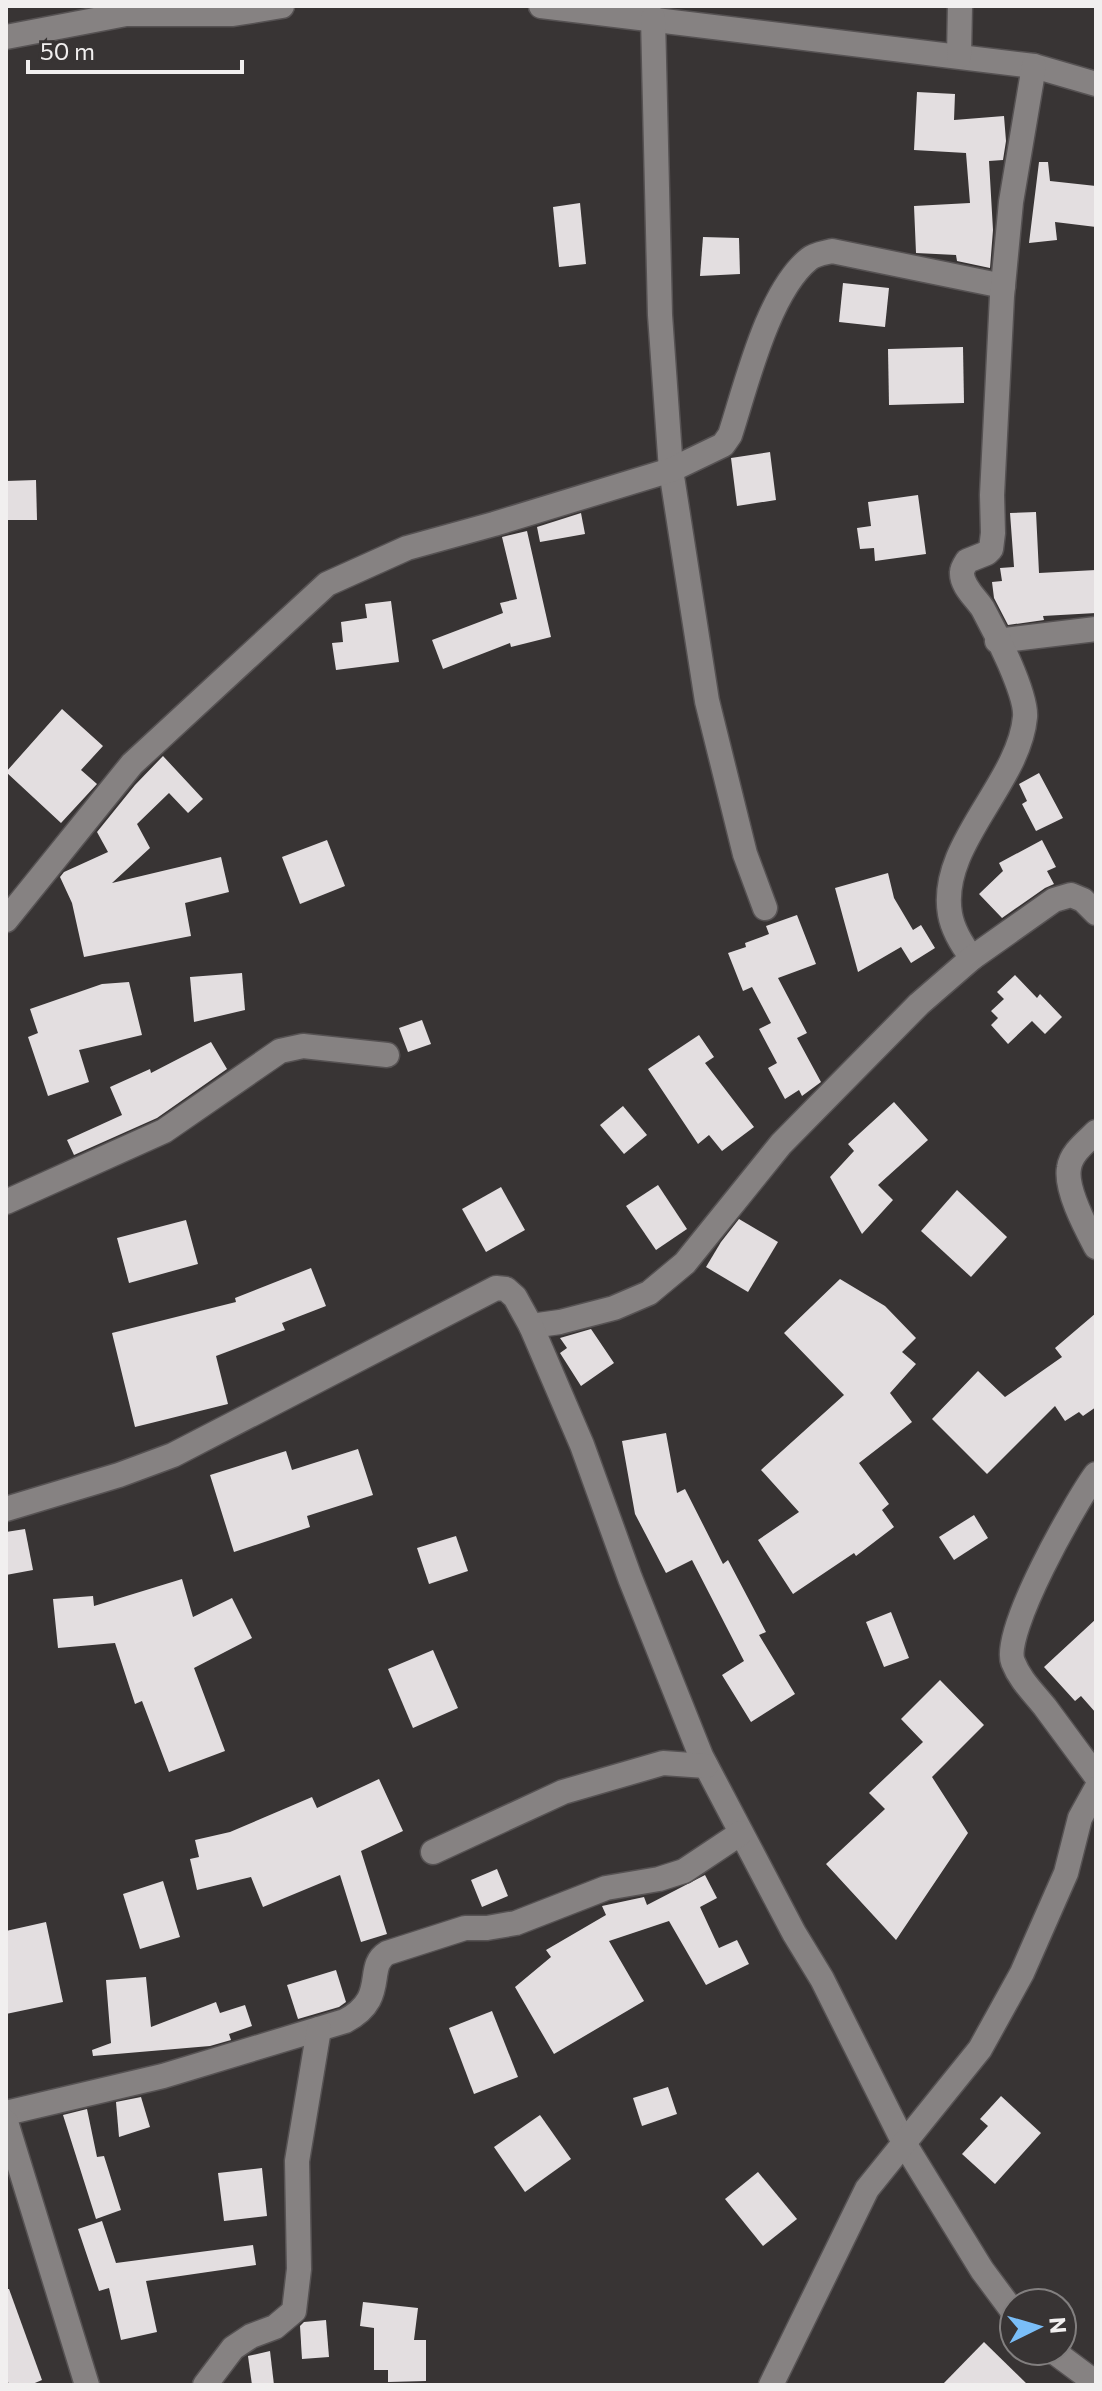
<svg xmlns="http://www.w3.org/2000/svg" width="1102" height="2391" font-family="Commissioner,sans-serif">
	<rect width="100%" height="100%" fill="#383434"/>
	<g fill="#e3dee0">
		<path d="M917 92 955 94 954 120 1004 116 1006 141 1003 160 989 161 993 230 990 268 957 261 956 255 916 253 914 206 970 203 966 153 914 150Z"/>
		<path d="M1039 162H1048L1050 181 1096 186V227L1055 222 1057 240 1029 243Z"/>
		<path d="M580 203 586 264 559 267 553 207Z"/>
		<path d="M703 237 739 238 740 274 700 276Z"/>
		<path d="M843 283 889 288 885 327 839 322Z"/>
		<path d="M963 347 964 403 889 405 888 349Z"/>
		<path d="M770 452 776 500 737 506 731 458Z"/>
		<path d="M36 480 37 520H6V481Z"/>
		<path d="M918 495 926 554 875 561 874 548 860 549 857 528 871 526 868 502Z"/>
		<path d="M1036 512 1039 573 1096 570V613L1043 616 1044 620 1008 625 994 598 992 582 1002 581 1000 568 1014 567 1010 513Z"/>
		<path d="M581 513 585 534 540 542 537 527Z"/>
		<path d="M527 531 551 637 511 647 510 643 443 669 432 640 503 613 500 603 517 599 502 537Z"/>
		<path d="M391 601 399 662 336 670 332 643 343 642 341 622 367 618 365 604Z"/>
		<path d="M62 709 103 746 81 770 97 784 61 823 6 772Z"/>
		<path d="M163 756 203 799 188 813 169 793 137 824 150 848 112 883 221 857 229 892 185 903 191 936 84 957 72 903 60 877 64 872 108 852 97 832 135 785Z"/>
		<path d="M1039 773 1063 818 1036 831 1022 804 1027 801 1019 784Z"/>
		<path d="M327 840 345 886 300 904 282 857Z"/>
		<path d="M1042 840 1056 867 1047 871 1054 884 1045 888 1002 918 979 894 1003 871 999 863Z"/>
		<path d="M888 873 894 898 913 930 921 925 935 948 911 963 901 947 858 972 835 888Z"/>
		<path d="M797 915 816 964 778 978 807 1033 797 1038 821 1082 802 1096 799 1090 785 1099 768 1068 777 1063 759 1029 771 1023 752 987 743 991 728 953 746 947 745 943 769 934 766 926Z"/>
		<path d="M242 973 245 1010 194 1022 190 977Z"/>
		<path d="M1015 975 1037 998 1040 994 1062 1017 1045 1034 1032 1021 1008 1044 991 1025 998 1018 991 1011 1004 999 997 992Z"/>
		<path d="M129 982 142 1035 79 1050 89 1082 48 1096 28 1037 38 1033 30 1009 102 984Z"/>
		<path d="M422 1020 431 1044 408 1052 399 1028Z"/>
		<path d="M699 1035 714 1057 705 1063 754 1127 722 1151 709 1135 698 1144 648 1069Z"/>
		<path d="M211 1042 227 1069 157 1118 74 1155 67 1140 122 1115 110 1087 150 1069 151 1073Z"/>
		<path d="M894 1102 928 1140 878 1185 893 1200 862 1234 830 1177 854 1151 848 1144Z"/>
		<path d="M623 1106 647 1135 624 1154 600 1125Z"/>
		<path d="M658 1185 687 1229 656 1250 626 1206Z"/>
		<path d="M501 1187 525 1230 486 1252 462 1209Z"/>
		<path d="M957 1190 1007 1237 971 1277 921 1231Z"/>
		<path d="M739 1219 778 1242 748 1292 706 1267 721 1242Z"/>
		<path d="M186 1220 198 1264 129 1283 117 1238Z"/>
		<path d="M311 1268 326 1306 282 1323 285 1330 216 1356 228 1404 135 1427 112 1333 236 1302 235 1298Z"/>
		<path d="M840 1279 885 1306 916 1338 902 1352 916 1364 890 1393 912 1422 859 1463 889 1504 882 1510 894 1527 856 1556 854 1553 793 1594 758 1540 799 1512 761 1470 844 1395 784 1333Z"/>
		<path d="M1096 1313V1407L1083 1416 1079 1412 1065 1421 1055 1406 987 1474 932 1419 978 1371 1005 1397 1062 1357 1055 1348Z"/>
		<path d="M591 1329 614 1363 581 1386 560 1353 567 1348 560 1338Z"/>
		<path d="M666 1433 677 1493 685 1489 723 1564 728 1560 766 1632 759 1635 795 1694 751 1722 722 1675 744 1661 692 1560 666 1573 635 1514 622 1441Z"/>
		<path d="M358 1449 373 1495 307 1516 310 1527 234 1552 210 1475 286 1451 292 1470Z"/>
		<path d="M974 1515 988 1538 954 1560 939 1537Z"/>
		<path d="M25 1529 33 1570 6 1575V1532Z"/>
		<path d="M456 1536 468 1571 429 1584 417 1548Z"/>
		<path d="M182 1579 193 1617 232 1598 252 1638 194 1668 225 1751 169 1772 142 1701 135 1704 115 1643 58 1648 53 1599 93 1596 94 1606Z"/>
		<path d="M891 1612 909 1658 884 1667 866 1622Z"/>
		<path d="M1096 1619V1713L1081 1696 1075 1701 1044 1667Z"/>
		<path d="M433 1650 458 1708 413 1728 388 1669Z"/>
		<path d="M940 1680 984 1725 932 1777 968 1833 896 1940 826 1864 885 1809 869 1793 923 1742 901 1719Z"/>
		<path d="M379 1779 403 1831 361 1851 387 1934 361 1942 340 1875 263 1907 251 1877 197 1890 190 1859 199 1857 195 1840 230 1832 312 1797 317 1808Z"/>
		<path d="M497 1869 508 1896 482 1907 471 1880Z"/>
		<path d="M705 1875 717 1898 700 1907 719 1948 737 1940 749 1964 706 1985 669 1921 609 1941 644 2001 554 2054 515 1987 551 1957 546 1950 606 1915 602 1906 644 1897 647 1905Z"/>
		<path d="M163 1881 180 1937 140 1949 123 1894Z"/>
		<path d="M46 1922 63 2002 6 2014V1931Z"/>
		<path d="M336 1970 346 2002 339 2007 298 2019 287 1985Z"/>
		<path d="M146 1977 151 2027 216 2002 220 2013 245 2005 252 2026 229 2034 231 2040 210 2046 93 2056 92 2050 111 2043 106 1980Z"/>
		<path d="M492 2011 518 2077 474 2094 449 2028Z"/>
		<path d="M668 2087 677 2114 642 2126 633 2098Z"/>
		<path d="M1001 2096 1041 2133 995 2184 962 2154 988 2126 980 2119Z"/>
		<path d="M141 2097 150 2127 119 2137 116 2102Z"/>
		<path d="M87 2109 97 2157 104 2156 121 2210 96 2219 63 2115Z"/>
		<path d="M540 2115 571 2159 525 2192 494 2147Z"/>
		<path d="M262 2168 267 2216 224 2221 218 2173Z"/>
		<path d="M758 2172 797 2219 763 2246 725 2199Z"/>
		<path d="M102 2221 116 2263 253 2245 256 2265 146 2281 157 2332 121 2340 109 2288 99 2291 78 2229Z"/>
		<path d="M6 2289H9L42 2380 30 2385H9L6 2375Z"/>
		<path d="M363 2302 418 2308 414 2340H426V2381L388 2382V2370H374V2328L360 2326Z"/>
		<path d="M326 2320 329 2357 302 2359 300 2326 304 2322Z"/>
		<path d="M984 2342 1028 2385H942Z"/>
		<path d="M270 2351 274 2385H252L248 2356Z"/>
	</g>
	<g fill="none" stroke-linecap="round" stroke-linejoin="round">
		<g stroke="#565253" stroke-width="27">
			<g id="minor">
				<path d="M541 6 1034 66 1096 84"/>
				<path d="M653 18 660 315 671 470 707 701 745 854 765 908"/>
				<path d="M6 37 126 14H233L282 6"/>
				<path d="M959 56 960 6"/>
				<path d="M997 641 1096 629"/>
				<path d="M6 920 132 764 327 584 407 548 494 524 671 470 723 445 730 435C746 386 768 292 809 259 815 254 825 253 832 251L1003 286"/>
				<path d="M972 958C962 945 953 931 950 914 938 845 1019 784 1025 717 1027 694 995 631 983 609 976 598 961 586 962 572 962 570 965 564 967 561L987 553 991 549 993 533 992 495 1002 296 1011 202 1034 66"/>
				<path d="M1096 1132C1086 1142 1071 1153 1069 1168 1065 1189 1086 1228 1096 1247"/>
				<path d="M6 1202 164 1131 280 1051 303 1046 387 1055"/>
				<path d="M531 1326 560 1322 614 1308 649 1293 685 1263 781 1144 919 1004 972 958 1054 900 1071 895 1083 900 1096 913"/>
				<path d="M1096 1474C1076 1501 1001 1633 1013 1662 1020 1680 1033 1692 1045 1707 1062 1730 1079 1753 1096 1776"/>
				<path d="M6 1509 119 1475 173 1455 496 1288 506 1289 515 1297 531 1326 582 1445 630 1578 701 1756 794 1933 822 1979 904 2143 982 2270 1014 2313"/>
				<path d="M433 1852 563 1792 663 1763 706 1766"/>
				<path d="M6 2113 163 2076 345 2021C389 1998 364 1967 387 1953L465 1928H487L516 1923 606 1888 659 1879 684 1871 741 1833"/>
				<path d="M6 2122 87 2385"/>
				<path d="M1053 2351 1096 2383"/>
				<path d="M205 2385 233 2348 251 2336 275 2327 294 2311 299 2269 297 2161 319 2029"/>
				<path d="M771 2385 867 2189 980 2049 1022 1973 1066 1873 1080 1818 1096 1789"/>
			</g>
		</g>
		<use href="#minor" stroke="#868282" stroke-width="24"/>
	</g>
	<rect width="1102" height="2391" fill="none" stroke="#f1efef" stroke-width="16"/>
	<g transform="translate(1038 2327) rotate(85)"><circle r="38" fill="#383434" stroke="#827f7f" stroke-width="2"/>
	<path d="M0-6L14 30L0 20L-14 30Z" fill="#7abef8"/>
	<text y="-12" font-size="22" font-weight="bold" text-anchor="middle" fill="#f1efef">N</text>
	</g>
	<path d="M28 60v12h214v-12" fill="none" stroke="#f1efef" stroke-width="4"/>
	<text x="40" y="60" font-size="24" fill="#f1efef" stroke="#383434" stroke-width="6" paint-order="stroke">50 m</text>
</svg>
